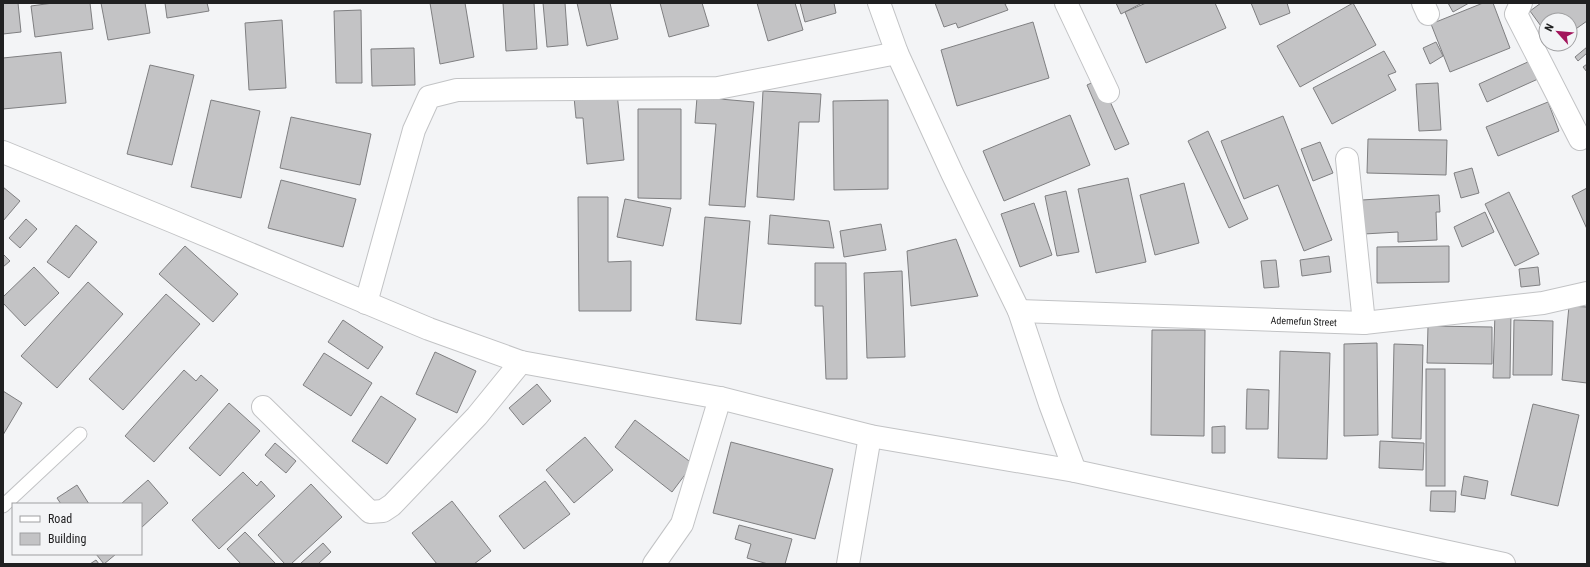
<svg xmlns="http://www.w3.org/2000/svg" width="1590" height="567" font-family="'Roboto Condensed',sans-serif">
	<rect width="100%" height="100%" fill="#f3f4f6"/>
	<g fill="#c3c3c5" stroke="#7f7f81">
		<path d="M3 3H18L21 32 3 34Z"/>
		<path d="M53 3H90L93 29 35 37 31 6Z"/>
		<path d="M101 3H145L150 33 108 40Z"/>
		<path d="M165 3H207L209 11 167 18Z"/>
		<path d="M430 3H465L474 57 440 64Z"/>
		<path d="M503 3H534L537 49 506 51Z"/>
		<path d="M543 3H565L568 45 547 47Z"/>
		<path d="M577 3H610L618 39 587 46Z"/>
		<path d="M660 3H702L709 26 669 37Z"/>
		<path d="M757 3H795L803 30 768 41Z"/>
		<path d="M800 3H834L836 13 805 22Z"/>
		<path d="M935 3H1009L1005 4 1008 10 958 28 956 23 944 27Z"/>
		<path d="M1116 3H1142L1121 14Z"/>
		<path d="M1146 3H1215L1226 28 1146 63 1125 12Z"/>
		<path d="M1251 3H1287L1290 13 1260 25Z"/>
		<path d="M1353 3 1376 45 1300 87 1277 46Z"/>
		<path d="M1448 3H1469L1453 12Z"/>
		<path d="M1483 3H1493L1510 48 1450 72 1431 24Z"/>
		<path d="M1541 3H1587V21L1570 33V20H1546V33L1530 11Z"/>
		<path d="M361 10 362 83H336L334 11Z"/>
		<path d="M282 20 286 88 249 90 245 23Z"/>
		<path d="M1033 22 1049 78 957 106 941 50Z"/>
		<path d="M1436 42 1443 56 1430 64 1423 48Z"/>
		<path d="M1587 47V53L1578 61 1575 57Z"/>
		<path d="M414 48 415 85 372 86 371 49Z"/>
		<path d="M1384 51 1396 72 1388 75 1396 90 1332 124 1313 88Z"/>
		<path d="M61 52 66 103 3 109V58Z"/>
		<path d="M1530 61 1538 79 1487 102 1479 84Z"/>
		<path d="M1587 64V72L1583 67Z"/>
		<path d="M150 65 194 75 172 165 127 154Z"/>
		<path d="M1100 79 1129 144 1115 150 1087 85Z"/>
		<path d="M1438 83 1441 130 1419 131 1416 84Z"/>
		<path d="M763 91 821 94 819 122H799L794 200 757 197Z"/>
		<path d="M617 93 624 160 587 164 583 118H576L574 97Z"/>
		<path d="M697 97 754 102 745 207 709 205 716 124 695 123Z"/>
		<path d="M211 100 260 111 241 198 191 187Z"/>
		<path d="M888 100V189L834 190 833 101Z"/>
		<path d="M1548 102 1559 131 1498 156 1486 127Z"/>
		<path d="M638 109H681V199L638 198Z"/>
		<path d="M1070 115 1090 165 1004 201 983 151Z"/>
		<path d="M1283 116 1332 240 1304 251 1278 185 1244 199 1221 141Z"/>
		<path d="M291 117 371 134 360 185 280 168Z"/>
		<path d="M1208 131 1248 219 1229 228 1188 141Z"/>
		<path d="M1368 139 1447 140 1446 175 1367 173Z"/>
		<path d="M1320 142 1333 173 1313 181 1301 149Z"/>
		<path d="M1472 168 1479 193 1461 198 1454 173Z"/>
		<path d="M1128 178 1146 262 1096 273 1078 189Z"/>
		<path d="M281 180 356 199 343 247 268 228Z"/>
		<path d="M1184 183 1199 243 1155 255 1140 195Z"/>
		<path d="M3 187 20 201 3 221Z"/>
		<path d="M1587 188V229L1572 196Z"/>
		<path d="M1066 191 1079 252 1057 256 1045 196Z"/>
		<path d="M1509 192 1539 254 1515 266 1485 204Z"/>
		<path d="M1439 195 1440 212H1436L1437 240 1398 242V232L1364 234 1362 200Z"/>
		<path d="M578 197H608V262L631 261V311H579Z"/>
		<path d="M625 199 671 208 663 246 617 237Z"/>
		<path d="M1034 203 1052 255 1020 267 1001 214Z"/>
		<path d="M1485 212 1494 232 1462 247 1454 227Z"/>
		<path d="M770 215 829 221 834 248 768 244Z"/>
		<path d="M705 217 750 221 741 324 696 320Z"/>
		<path d="M26 219 37 229 20 248 9 238Z"/>
		<path d="M881 224 886 250 844 257 840 231Z"/>
		<path d="M76 225 97 242 69 278 47 262Z"/>
		<path d="M956 239 978 296 911 306 907 251Z"/>
		<path d="M185 246 238 294 213 322 159 274Z"/>
		<path d="M1449 246V282L1377 283V247Z"/>
		<path d="M3 254 10 261 3 267Z"/>
		<path d="M1329 256 1331 272 1302 276 1300 260Z"/>
		<path d="M1276 260 1279 287 1264 288 1261 261Z"/>
		<path d="M815 263H846L847 379H826L823 306H815Z"/>
		<path d="M34 267 59 293 25 326 3 303V297Z"/>
		<path d="M1538 267 1540 285 1521 287 1519 269Z"/>
		<path d="M902 271 905 357 867 358 864 273Z"/>
		<path d="M88 282 123 314 57 388 21 356Z"/>
		<path d="M166 294 200 324 123 410 89 379Z"/>
		<path d="M1569 306 1587 307V383L1562 380Z"/>
		<path d="M1495 312H1511L1510 378H1493Z"/>
		<path d="M343 320 383 347 368 369 328 342Z"/>
		<path d="M1514 320 1553 321 1552 375H1513Z"/>
		<path d="M1428 326 1492 327V364L1427 363Z"/>
		<path d="M1152 330H1205L1204 436 1151 435Z"/>
		<path d="M1377 343 1378 435 1344 436V344Z"/>
		<path d="M1394 344 1423 345 1421 439 1392 438Z"/>
		<path d="M1280 351 1330 353 1327 459 1278 458Z"/>
		<path d="M435 352 476 371 457 413 416 394Z"/>
		<path d="M324 353 372 383 351 416 303 385Z"/>
		<rect x="1426" y="369" width="19" height="117"/>
		<path d="M184 370 196 381 201 375 218 390 154 462 125 436Z"/>
		<path d="M537 384 551 401 523 425 509 408Z"/>
		<path d="M1247 389 1269 390 1268 429H1246Z"/>
		<path d="M3 391 22 403 3 435Z"/>
		<path d="M381 396 416 419 387 464 352 441Z"/>
		<path d="M229 403 260 431 220 476 189 448Z"/>
		<path d="M1533 404 1579 415 1558 506 1511 495Z"/>
		<path d="M635 420 693 464 672 492 615 447Z"/>
		<path d="M1225 426V453H1212V427Z"/>
		<path d="M585 437 613 470 574 503 546 470Z"/>
		<path d="M1380 441 1424 443 1423 470 1379 468Z"/>
		<path d="M731 442 833 469 815 539 713 513Z"/>
		<path d="M275 443 296 461 286 473 265 455Z"/>
		<path d="M243 472 257 486 261 481 275 496 219 549 192 520Z"/>
		<path d="M1464 476 1488 481 1485 499 1461 495Z"/>
		<path d="M148 480 168 503 141 528V504H121Z"/>
		<path d="M545 481 570 514 524 549 499 516Z"/>
		<path d="M311 484 342 517 291 564H285L258 535Z"/>
		<path d="M77 485 89 504H61L57 498Z"/>
		<path d="M1431 491H1456L1455 512 1430 511Z"/>
		<path d="M452 501 491 551 474 564H437L412 533Z"/>
		<path d="M739 525 792 539 785 564H768L747 558 751 544 735 539Z"/>
		<path d="M245 532 276 564H241L227 549Z"/>
		<path d="M323 543 331 552 318 564H300Z"/>
		<path d="M96 554H116L104 564Z"/>
		<path d="M96 560 99 564H90Z"/>
	</g>
	<g fill="none" stroke-linecap="round" stroke-linejoin="round">
		<g stroke="#c2c3c5" stroke-width="15">
			<path id="lane" d="M3 506 80 434"/>
		</g>
		<g stroke="#c2c3c5" stroke-width="24">
			<g id="street">
				<path d="M879 3 897 53 952 173 1019 311 1050 404 1075 471"/>
				<path d="M1066 3 1108 92"/>
				<path d="M1423 3 1428 14"/>
				<path d="M1521 3 1516 14 1580 139"/>
				<path d="M3 152 174 222 429 329 521 362 720 398 870 436 1075 471 1504 564"/>
				<path d="M1347 159 1364 323"/>
				<path d="M366 303 414 130 429 97 457 90 718 88 897 53"/>
				<path id="s1" d="M1019 311 1364 323 1543 303 1587 293"/>
				<path d="M263 407 370 512 383 511 392 505 477 416 521 362"/>
				<path d="M654 564 682 524 720 398"/>
				<path d="M848 564 870 436"/>
			</g>
		</g>
		<use href="#lane" stroke="#fff" stroke-width="13"/>
		<use href="#street" stroke="#fff" stroke-width="22"/>
	</g>
	<g text-anchor="middle" dominant-baseline="central" stroke-width="3" stroke-linejoin="round" paint-order="stroke">
		<g font-size="10" fill="#202021" stroke="#f3f4f6">
			<text stroke="none"><textPath href="#s1" startOffset="285">Ademefun Street</textPath></text>
		</g>
	</g>
	<rect width="1590" height="567" fill="none" stroke="#202021" stroke-width="8"/>
	<rect x="12" y="503" width="130" height="52" fill="#f3f4f6" stroke="#9f9fa1"/>
	<rect x="20" y="516" width="20" height="6" fill="#ffffff" stroke="#9f9fa1"/>
	<text x="48" y="523" font-size="12" fill="#202021">Road</text>
	<rect x="20" y="533" width="20" height="12" fill="#c3c3c5" stroke="#9f9fa1"/>
	<text x="48" y="543" font-size="12" fill="#202021">Building</text>
	<g transform="translate(1558 32) rotate(297)"><circle r="19" fill="#f3f4f6" stroke="#9f9fa1"/>
	<path d="M0-3L7 15L0 10L-7 15Z" fill="#a2145b"/>
	<text y="-6" font-size="11" font-weight="bold" text-anchor="middle" fill="#202021">N</text>
	</g>
</svg>
